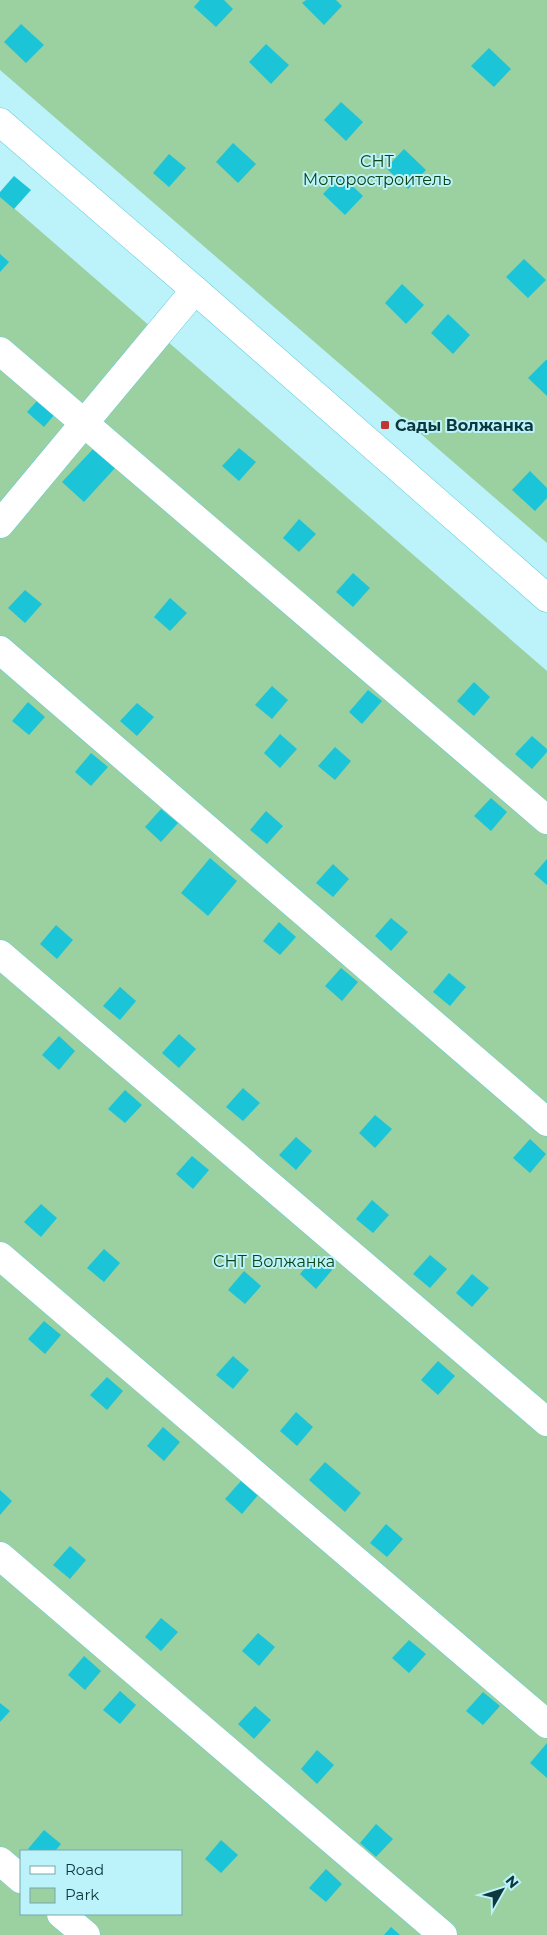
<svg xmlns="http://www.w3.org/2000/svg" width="547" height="1935" font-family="Montserrat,sans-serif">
	<rect width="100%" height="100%" fill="#bcf2fa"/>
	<g fill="#9bd0a0" fill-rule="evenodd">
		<path d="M0 0H547V543L0 70Z"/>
		<path d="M0 196 547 671V1935H0ZM21 1851H181V1914H21Z"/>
	</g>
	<g fill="#1bc5d7">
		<path d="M200 0H224L233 9 216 27 194 7Z"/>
		<path d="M306 0H336L342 6 324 25 302 3Z"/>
		<path d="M21 24 44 45 26 63 4 42Z"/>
		<path d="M266 44 289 65 271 84 249 62Z"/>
		<path d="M489 48 511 69 494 87 471 66Z"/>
		<path d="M341 102 363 122 346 141 324 120Z"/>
		<path d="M233 143 256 164 238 183 216 162Z"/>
		<path d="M404 149 426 170 408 189 386 168Z"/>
		<path d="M169 154 186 168 169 187 153 173Z"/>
		<path d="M341 175 363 196 345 215 323 194Z"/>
		<path d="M14 176 31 190 14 209 0 197V192Z"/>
		<path d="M0 254 9 262 0 272Z"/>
		<path d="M524 259 546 280 528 298 506 277Z"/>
		<path d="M402 284 424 305 406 324 385 303Z"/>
		<path d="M448 314 470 335 453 354 431 333Z"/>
		<path d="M546 360H547V396L528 378Z"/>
		<path d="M44 393 60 408 44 427 27 412Z"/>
		<path d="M94 448 115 468 84 502 62 482Z"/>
		<path d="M239 448 256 462 239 481 222 466Z"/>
		<path d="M530 471 547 488V498L535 511 512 490Z"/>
		<path d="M299 519 316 534 299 552 283 538Z"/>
		<path d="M353 573 370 588 353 607 336 592Z"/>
		<path d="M25 590 42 604 25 623 8 608Z"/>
		<path d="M170 598 187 613 170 631 154 617Z"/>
		<path d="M474 682 490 697 474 716 457 701Z"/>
		<path d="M272 686 288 700 272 719 255 705Z"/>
		<path d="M368 690 382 701 362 724 349 712Z"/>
		<path d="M28 702 45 717 29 735 12 721Z"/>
		<path d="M137 703 154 717 137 736 120 721Z"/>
		<path d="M280 734 297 749 280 768 264 753Z"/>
		<path d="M532 736 547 749V752L532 769 515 754Z"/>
		<path d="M335 747 351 761 335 780 318 766Z"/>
		<path d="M91 753 108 767 91 786 75 772Z"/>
		<path d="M491 798 507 812 491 831 474 816Z"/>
		<path d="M161 809 178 823 161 842 145 827Z"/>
		<path d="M266 811 283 826 267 844 250 830Z"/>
		<path d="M210 858 237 881 208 916 181 893Z"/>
		<path d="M547 859V885L534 874Z"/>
		<path d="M333 864 349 879 333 897 316 883Z"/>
		<path d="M391 918 408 932 391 951 375 936Z"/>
		<path d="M279 922 296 937 280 955 263 941Z"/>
		<path d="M56 925 73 940 57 959 40 944Z"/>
		<path d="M341 968 358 982 342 1001 325 986Z"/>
		<path d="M449 973 466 987 450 1006 433 992Z"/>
		<path d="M120 987 136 1001 120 1020 103 1006Z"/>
		<path d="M179 1034 196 1049 179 1068 162 1053Z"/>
		<path d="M59 1036 75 1051 59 1070 42 1055Z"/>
		<path d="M243 1088 260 1103 243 1121 226 1107Z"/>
		<path d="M125 1090 142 1105 125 1123 108 1109Z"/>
		<path d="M375 1115 392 1129 375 1148 359 1133Z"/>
		<path d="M296 1137 312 1151 296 1170 279 1155Z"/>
		<path d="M530 1139 546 1154 530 1173 513 1158Z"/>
		<path d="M192 1156 209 1170 193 1189 176 1174Z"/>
		<path d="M372 1200 389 1215 373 1233 356 1219Z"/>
		<path d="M41 1204 57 1218 41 1237 24 1222Z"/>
		<path d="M104 1249 120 1263 104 1282 87 1268Z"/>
		<path d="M316 1255 332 1270 316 1289 300 1274Z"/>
		<path d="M430 1255 447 1269 430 1288 413 1274Z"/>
		<path d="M244 1271 261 1286 245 1304 228 1290Z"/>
		<path d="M472 1274 489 1288 472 1307 456 1293Z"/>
		<path d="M44 1321 61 1335 45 1354 28 1339Z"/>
		<path d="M233 1356 249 1370 233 1389 216 1375Z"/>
		<path d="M438 1361 455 1376 438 1395 421 1380Z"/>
		<path d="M107 1377 123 1391 107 1410 90 1395Z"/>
		<path d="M296 1412 313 1427 297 1446 280 1431Z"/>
		<path d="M163 1427 180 1442 164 1461 147 1446Z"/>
		<path d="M325 1462 361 1493 345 1512 309 1480Z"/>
		<path d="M241 1481 258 1495 242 1514 225 1499Z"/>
		<path d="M0 1490 12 1501 0 1515Z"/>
		<path d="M386 1524 403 1539 387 1557 370 1543Z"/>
		<path d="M70 1546 86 1560 70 1579 53 1565Z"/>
		<path d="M161 1618 178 1632 161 1651 145 1637Z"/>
		<path d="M258 1633 275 1647 259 1666 242 1651Z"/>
		<path d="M409 1640 426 1654 409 1673 392 1658Z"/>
		<path d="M84 1656 101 1671 85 1690 68 1675Z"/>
		<path d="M120 1691 136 1705 120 1724 103 1710Z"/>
		<path d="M483 1692 500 1706 483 1725 466 1711Z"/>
		<path d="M0 1703 10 1711 0 1722Z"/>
		<path d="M255 1706 271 1720 254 1739 238 1724Z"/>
		<path d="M547 1743V1778L530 1763Z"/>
		<path d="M317 1750 334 1765 317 1784 301 1769Z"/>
		<path d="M376 1824 393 1839 376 1857 360 1843Z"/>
		<path d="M44 1830 61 1844 55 1851H31L28 1849Z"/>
		<path d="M221 1840 238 1855 221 1873 205 1859Z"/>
		<path d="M326 1869 342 1884 326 1902 309 1888Z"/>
		<path d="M391 1927 400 1935H384Z"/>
	</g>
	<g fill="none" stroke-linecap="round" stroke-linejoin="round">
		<g stroke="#6accd9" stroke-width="29">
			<g id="minor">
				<path d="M0 122 195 290 547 598"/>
				<path d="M0 351 547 820"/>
				<path d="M0 524 195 290"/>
				<path d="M0 650 547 1122"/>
				<path d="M0 954 547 1422"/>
				<path d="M0 1256 547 1724"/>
				<path d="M0 1556 443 1935"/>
				<path d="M0 1861 21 1879"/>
				<path d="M61 1914 86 1935"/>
			</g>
		</g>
		<use href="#minor" stroke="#fff" stroke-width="28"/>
	</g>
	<rect fill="#c33530" stroke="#bcf2fa" stroke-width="2" x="380" y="420" width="10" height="10" rx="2.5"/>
	<g text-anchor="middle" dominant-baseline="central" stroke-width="4" stroke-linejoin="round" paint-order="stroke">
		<g font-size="16" fill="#0a4518" stroke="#bcf2fa">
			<text x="377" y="161">СНТ<tspan x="377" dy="18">Моторостроитель</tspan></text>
			<text x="274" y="1261">СНТ Волжанка</text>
		</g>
		<g font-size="16" font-weight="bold" fill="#0c383d" stroke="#bcf2fa" text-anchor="start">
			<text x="395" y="425">Сады Волжанка</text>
		</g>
	</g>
	<rect x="20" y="1850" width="162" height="65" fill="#bcf2fa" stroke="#76a8ae"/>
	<rect x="30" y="1866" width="25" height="8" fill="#ffffff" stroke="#76a8ae"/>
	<text x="65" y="1875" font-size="15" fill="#0c383d">Road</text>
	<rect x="30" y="1888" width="25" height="15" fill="#9bd0a0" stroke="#76a8ae"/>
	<text x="65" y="1900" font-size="15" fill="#0c383d">Park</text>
	<g transform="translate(502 1890) rotate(51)" stroke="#bcf2fa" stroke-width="4" paint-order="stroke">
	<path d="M0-4L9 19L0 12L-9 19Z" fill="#0c383d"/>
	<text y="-8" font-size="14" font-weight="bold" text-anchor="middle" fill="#0c383d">N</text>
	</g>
</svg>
